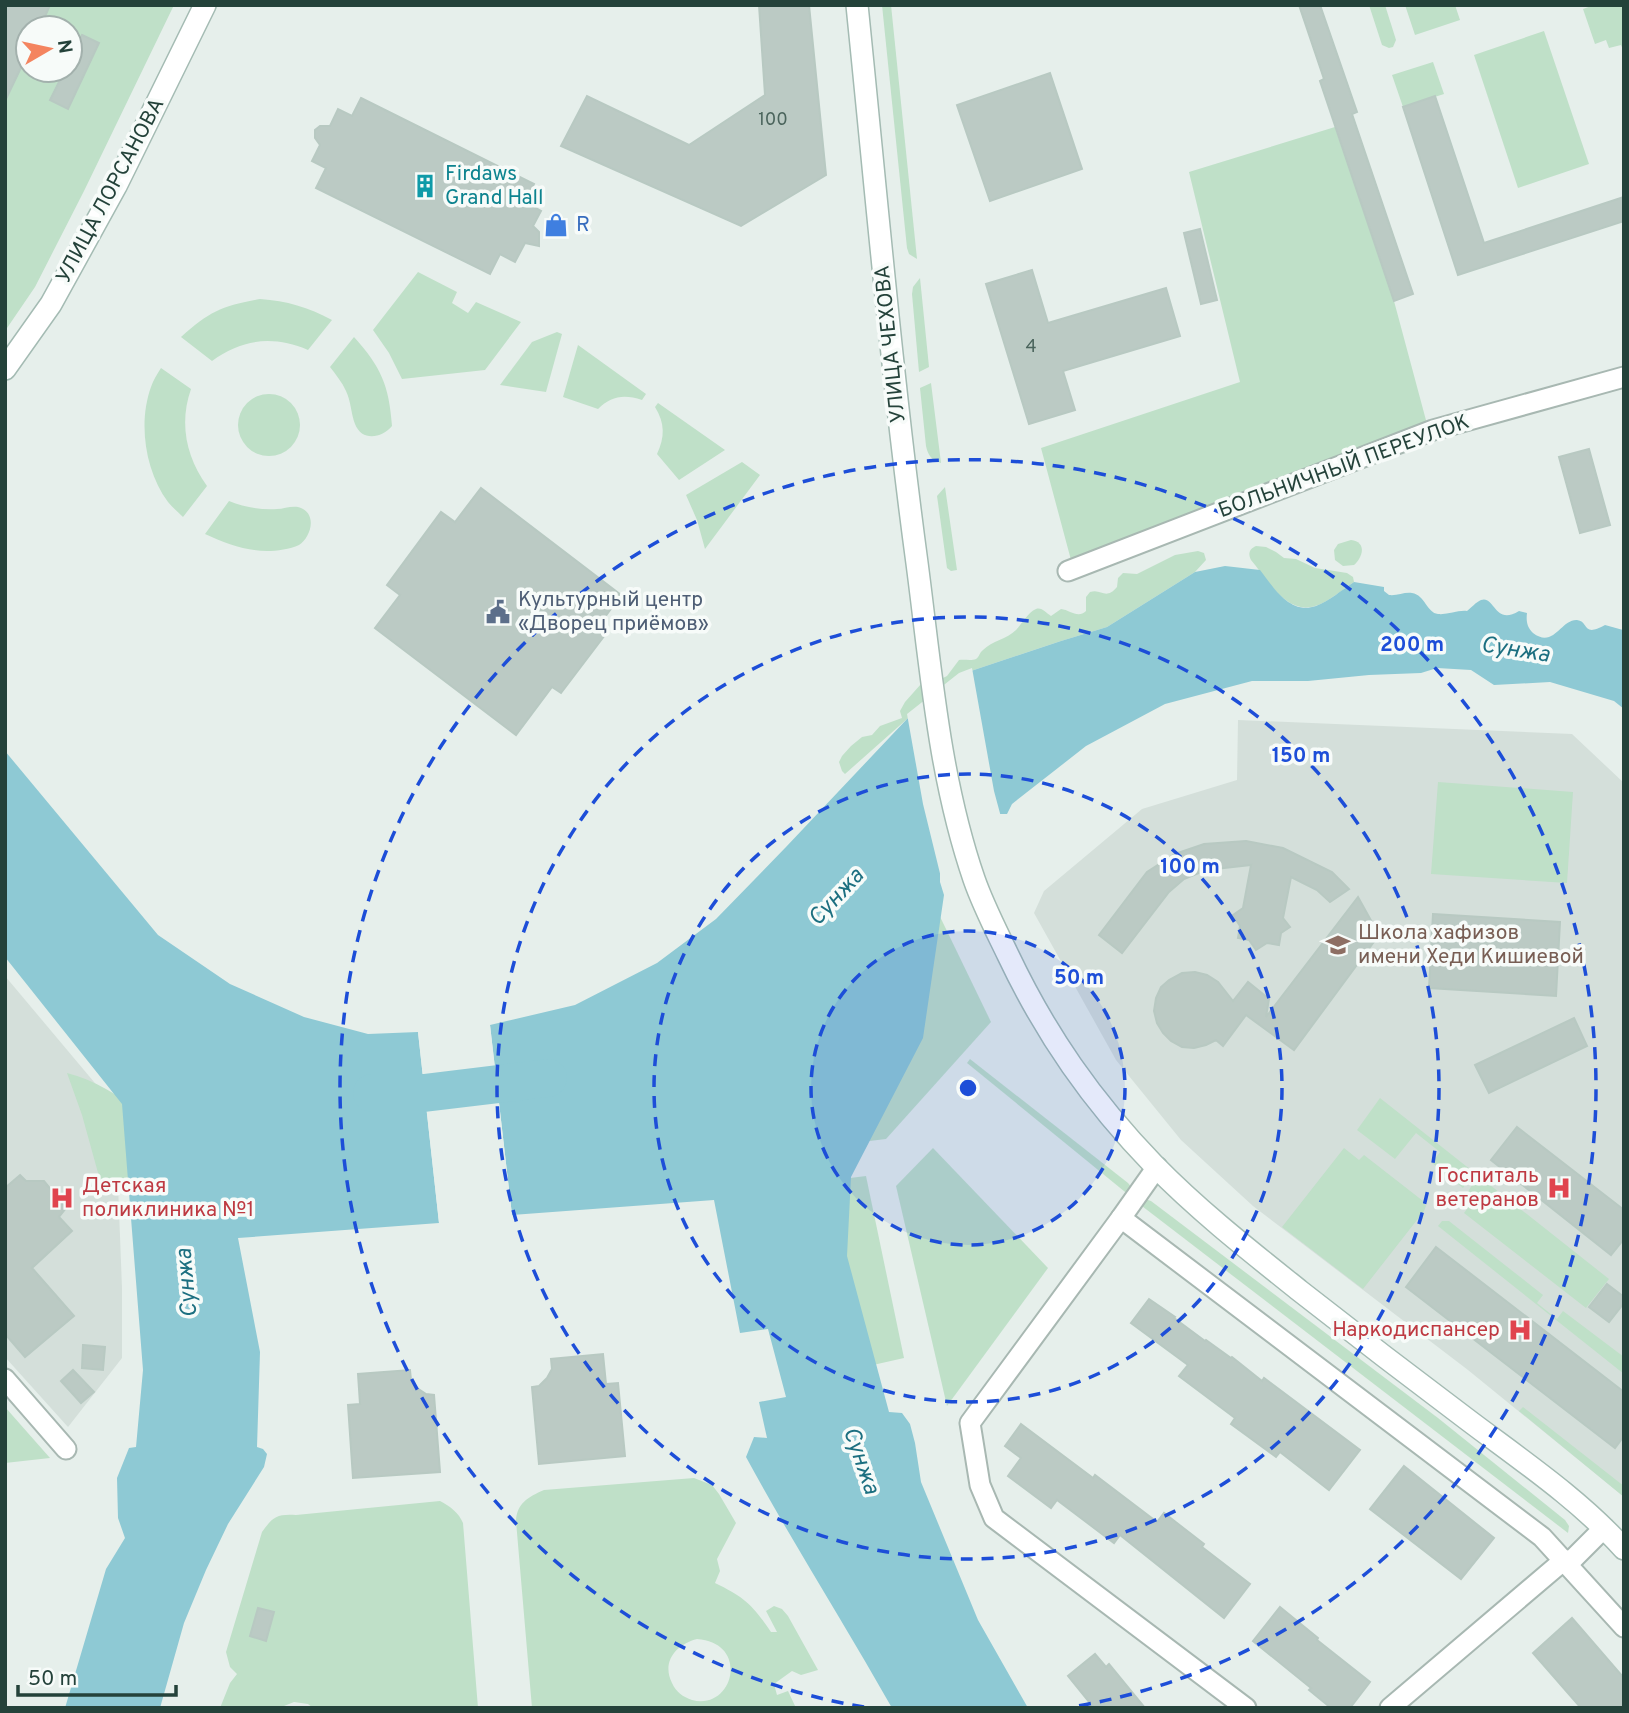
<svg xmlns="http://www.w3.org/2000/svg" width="1629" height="1713" font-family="Overpass,sans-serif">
	<rect width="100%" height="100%" fill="#e6efeb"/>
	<g fill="#d4dfda">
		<path d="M1238 720 1572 734 1624 783V1497L1468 1370 1253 1206 1181 1140 1116 1060 1034 913 1044 891 1142 809 1237 780Z"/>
		<path d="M5 976 115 1107 122 1288V1358L68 1427 5 1357Z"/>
	</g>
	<g fill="#bfe0c8" fill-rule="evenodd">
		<path d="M5 5H174L84 191 35 287 5 331ZM28 28H70V70H28Z"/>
		<path d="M882 5H891L917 259 909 254 907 248Z"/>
		<path d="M1369 5H1385L1396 40 1393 47 1389 48 1382 45Z"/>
		<path d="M1405 5H1455L1460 20 1415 35Z"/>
		<path d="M1594 5H1624V52L1621 45 1609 48 1606 40 1595 44 1583 9Z"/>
		<path d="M1544 31 1589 164 1518 188 1474 55Z"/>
		<path d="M1433 62 1444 94 1403 107 1392 75Z"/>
		<path d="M1335 127 1394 301 1427 424 1071 560 1041 448 1240 382 1189 172Z"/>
		<path d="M418 272 457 292 452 303 468 313 476 302 521 322 485 370 402 379 389 353 373 330Z"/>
		<path d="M920 278 929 367 919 372 912 294 913 287Z"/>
		<path d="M260 299C287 301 308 307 332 320L308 350C273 335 242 339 212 361L181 337C210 311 222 306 260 299Z"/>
		<path d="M557 332 562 334 546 392 500 385 532 342Z"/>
		<path d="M354 337C381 367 389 385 392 426 382 438 362 442 355 424 351 414 351 401 346 391 342 382 336 375 330 367Z"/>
		<path d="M578 345 646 394 642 400C624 394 611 396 598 409L563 397Z"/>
		<path d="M161 368 191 389C179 423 186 457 207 486L183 517C178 512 172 507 168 502 145 471 138 423 151 387 153 381 157 374 161 368Z"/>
		<path d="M931 383 941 463C931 460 928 455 926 446L920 388Z"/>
		<circle cx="269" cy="425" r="31"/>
		<path d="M658 403 725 450 679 480 657 454C665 437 665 423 655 407Z"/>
		<path d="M742 462 760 475 705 549 697 520 686 495Z"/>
		<path d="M945 487 957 570 951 571 947 568 938 503 937 496Z"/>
		<path d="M229 501C244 507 260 510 277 509 285 509 295 504 303 509 317 517 310 538 299 545 290 549 277 551 267 551 245 551 225 543 205 534Z"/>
		<path d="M1351 540C1367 542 1363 557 1354 565L1343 566 1335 560 1334 550 1338 544Z"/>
		<path d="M1256 546 1266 547 1276 552 1284 558 1296 559 1315 568 1347 573 1353 577 1354 582C1343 589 1327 603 1315 606 1286 615 1267 579 1251 560 1248 554 1249 549 1256 546Z"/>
		<path d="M1198 551 1204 553 1206 560 1195 572 1107 627 1061 641 962 674 907 719 845 774 842 771 839 762 842 756 851 746 862 737 872 735 880 726 902 718 900 711 905 702 921 684 937 681 947 676 959 660C964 659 971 661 976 659 980 656 979 653 983 650 992 641 1007 639 1016 630 1022 624 1028 612 1036 609 1042 607 1046 613 1051 616L1061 609C1070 610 1078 619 1086 611V597L1090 592C1102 588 1105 601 1117 587L1118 578 1123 573 1137 574 1175 555Z"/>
		<path d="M1438 782 1573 792 1567 883 1431 874Z"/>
		<path d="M930 896 991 1022 886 1139 645 1168Z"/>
		<path d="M970 1059 1128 1183 1132 1188 1130 1196 967 1063Z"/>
		<path d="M67 1073C121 1086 178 1143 220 1179L100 1180 82 1115Z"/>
		<path d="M1380 1098 1609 1279 1586 1308 1464 1213 1475 1198 1468 1192 1472 1185 1467 1182 1463 1188 1432 1163 1440 1152 1416 1133 1395 1159 1357 1130Z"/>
		<path d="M933 1148 1048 1268 947 1406 896 1186Z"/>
		<path d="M1344 1148 1359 1160 1364 1155 1423 1201 1426 1206 1424 1211 1363 1289 1282 1227Z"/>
		<path d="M866 1176 904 1358 789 1384 737 1192Z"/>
		<path d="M1145 1199 1151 1201 1438 1418 1565 1520 1569 1526 1568 1533 1138 1203Z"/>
		<path d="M1442 1221H1449L1543 1295 1537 1303 1557 1319 1563 1311 1624 1357V1374L1438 1226Z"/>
		<path d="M5 1407 50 1458 5 1463Z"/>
		<path d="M1523 1407 1620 1483 1624 1486V1497L1519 1411Z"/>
		<path d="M694 1478 712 1485 719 1494 736 1523 717 1559 720 1571 715 1583C744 1597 753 1605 771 1632H777L766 1611 774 1606 782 1609 788 1616 818 1670 801 1675 792 1671 774 1684 777 1695 788 1691 796 1708H532L516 1521C517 1503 528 1497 544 1490ZM697 1639C751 1643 733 1711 692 1700 683 1697 676 1692 672 1683 661 1661 677 1644 697 1639Z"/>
		<path d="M440 1501C450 1506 459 1513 463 1523L478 1708H313L308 1704 294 1702 279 1708H220L230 1683 237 1674 230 1667 226 1652 262 1532C273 1517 276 1514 296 1515Z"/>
	</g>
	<g fill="#8ec9d4">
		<path d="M1225 566 1260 570C1274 588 1290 615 1316 606 1328 602 1343 589 1354 582L1384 587V591L1389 595C1397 596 1404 592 1412 593 1425 595 1427 613 1438 614 1448 615 1457 610 1467 611 1471 608 1476 602 1481 600 1495 595 1494 626 1519 611L1527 613C1526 621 1527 627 1533 633 1554 649 1561 619 1577 620 1589 621 1582 638 1605 625L1623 630 1624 709 1614 701 1550 682 1494 685 1471 670 1437 668 1421 673 1369 675 1308 681H1252L1165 704 1086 746 1012 804 1007 814H984L969 828 940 871V882L944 895 923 1038 851 1177 847 1256 889 1412 902 1413 910 1424 915 1443 921 1482 978 1620 1028 1708H892C844 1623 792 1542 746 1457L754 1437 767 1438 759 1402 786 1397 768 1329 740 1333 714 1200 512 1215 490 1025 575 1005 657 963 716 919 786 847 907 719 962 674 1061 641 1107 627 1195 572Z"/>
		<path d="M5 751 158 935 230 984 304 1017 368 1034 418 1032 439 1223 238 1238 260 1352 257 1447 263 1449 267 1454 264 1467 228 1524 206 1570 184 1623 160 1708H65L106 1569 125 1538 118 1518 117 1478 129 1448 136 1447 143 1370 122 1104 5 957Z"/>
	</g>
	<g fill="#e6efeb">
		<path d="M972 668 994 791 1001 817 985 818 964 836 959 843 953 859 946 867 944 872V881L948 894 947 902 923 804 907 714 959 673Z"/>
		<path d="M487 1025H490L512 1215H508Z"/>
		<path d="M418 1032H421L443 1223H439Z"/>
	</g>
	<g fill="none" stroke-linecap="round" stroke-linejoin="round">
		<path stroke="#8ec9d4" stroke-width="38" d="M372 1093H424L548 1078"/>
	</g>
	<g fill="#bbcac4" stroke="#b8c9c2" stroke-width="2">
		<path d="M5 5H50L40 28H28V53L5 101Z"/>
		<path d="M759 5H809L826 175 741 226 561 146 587 96 689 145 765 95Z"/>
		<path d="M1299 5H1320L1357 112 1352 114 1413 294 1394 301 1320 81 1324 79Z"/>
		<path d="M82 35 99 43 68 109 50 100 65 70H70V59Z"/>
		<path d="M1050 73 1082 169 990 201 957 105Z"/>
		<path d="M1435 96 1484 243 1624 197V221L1458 275 1403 107Z"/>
		<path d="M361 98 534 184 525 202 541 211 533 226 539 232V246L525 243 515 262 500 254 490 274 316 188 326 168 312 161 320 145 315 138V130L320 126H330L338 109 352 116Z"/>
		<path d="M1200 229 1217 300 1201 304 1184 233Z"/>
		<path d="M1032 270 1048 323 1166 288 1180 336 1063 371 1075 410 1029 424 986 284Z"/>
		<path d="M1589 449 1610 525 1580 533 1559 457Z"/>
		<path d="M481 488 621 595 597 628 605 635 561 693 552 687 516 735 375 628 400 595 387 585 441 512 455 522Z"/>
		<path d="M1246 841 1283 848 1332 872 1349 889 1330 902 1317 890 1291 877 1283 918 1290 927 1281 933 1279 945 1267 943 1256 950 1249 940 1238 938 1240 926 1233 915 1243 908 1251 865 1206 870 1184 879 1169 892 1122 953 1099 935 1147 872 1175 854 1204 844Z"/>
		<path d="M1358 897 1379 935 1294 1050 1246 1015 1223 1046 1216 1040 1206 1045 1194 1048 1182 1047 1171 1041 1163 1033 1157 1023 1154 1011 1156 998 1161 987 1169 980 1182 973 1195 972 1207 975 1218 982 1233 1001 1248 982 1269 999 1266 1017Z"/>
		<path d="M1433 914 1560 922 1556 996 1429 988Z"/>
		<path d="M1574 1018 1587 1046 1489 1093 1475 1065Z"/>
		<path d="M1517 1127 1624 1210V1239L1611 1255 1491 1160Z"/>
		<path d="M20 1175 26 1181H44L66 1208 59 1217 72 1231 32 1268 74 1316 25 1357 5 1334V1188Z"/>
		<path d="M1436 1247 1624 1392V1436L1615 1448 1406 1287Z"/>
		<path d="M1607 1284 1624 1297V1303L1609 1322 1589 1307Z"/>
		<path d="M1149 1299 1175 1317 1174 1318 1205 1341 1206 1340 1231 1358 1232 1357 1262 1381 1264 1378 1360 1450 1329 1490 1280 1452 1276 1457 1231 1424 1235 1418 1179 1376 1188 1365 1131 1323Z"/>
		<path d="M83 1345 105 1347 103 1370 82 1368Z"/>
		<path d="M603 1354 606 1384 618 1383 625 1456 539 1464 532 1387 539 1386 547 1378 552 1369 551 1359Z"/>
		<path d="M73 1370 94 1392 81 1403 61 1381Z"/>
		<path d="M410 1370 411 1380 417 1388 426 1394 434 1395 440 1472 353 1478 348 1405 360 1404 358 1374Z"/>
		<path d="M1021 1424 1093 1478 1095 1475 1157 1522 1164 1513 1204 1544 1202 1547 1250 1584 1224 1618 1120 1535 1114 1543 1057 1500 1051 1508 1008 1476 1021 1458 1005 1446Z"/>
		<path d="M1404 1466 1494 1538 1461 1579 1370 1509Z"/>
		<path d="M1280 1607 1318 1638 1317 1640 1370 1682 1350 1708H1331L1309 1690 1311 1688 1253 1641Z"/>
		<path d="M258 1608 274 1612 266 1641 250 1636Z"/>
		<path d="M1572 1618 1624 1678V1708H1581L1533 1653Z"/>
		<path d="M1095 1654 1106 1667 1109 1664 1145 1708H1094L1068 1676Z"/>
	</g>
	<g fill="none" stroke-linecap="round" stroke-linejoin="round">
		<g stroke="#a8b8b2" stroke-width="23">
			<g id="minor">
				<path d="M1068 571 1433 430 1624 377"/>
				<path d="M1121 1218 1157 1167"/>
				<path d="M5 1379 66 1449"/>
				<path d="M1246 1708 994 1518 980 1485 970 1423 1121 1218 1542 1537 1624 1627"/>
				<path d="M1390 1708 1563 1561 1573 1559 1604 1528"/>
			</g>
		</g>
		<g stroke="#a4bbb3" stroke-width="24">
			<g id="secondary">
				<path d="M857 5C876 191 892 378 917 563 931 670 939 777 974 879 983 905 996 930 1008 955 1046 1035 1092 1101 1154 1165 1199 1211 1250 1251 1300 1291 1356 1335 1412 1378 1468 1420 1521 1460 1579 1499 1624 1549"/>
				<path d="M5 369 51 304 116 186 205 5"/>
			</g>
		</g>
		<use href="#minor" stroke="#fff" stroke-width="19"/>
		<use href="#secondary" stroke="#fff" stroke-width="21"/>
	</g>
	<circle cx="968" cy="1088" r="157" fill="#1d4ed8" fill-opacity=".12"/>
	<g fill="none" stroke="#1d4ed8" stroke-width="3.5" stroke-dasharray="12 9">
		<circle cx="968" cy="1088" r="157"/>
		<circle cx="968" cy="1088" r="314"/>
		<circle cx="968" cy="1088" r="471"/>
		<path d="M864 1707A628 628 0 1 1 1072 1707"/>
	</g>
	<defs>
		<g id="building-bare" transform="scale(1.89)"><path d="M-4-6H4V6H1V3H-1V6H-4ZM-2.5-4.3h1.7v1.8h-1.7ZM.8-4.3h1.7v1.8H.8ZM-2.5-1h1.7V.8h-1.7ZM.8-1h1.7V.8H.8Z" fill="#0f9aa8" stroke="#f7fbf9" stroke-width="2.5" paint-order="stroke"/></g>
		<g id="shop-bare" transform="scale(1.89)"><path d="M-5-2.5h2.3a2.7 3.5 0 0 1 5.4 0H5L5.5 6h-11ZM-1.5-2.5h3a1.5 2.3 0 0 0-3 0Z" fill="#3f7fe0" stroke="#f7fbf9" stroke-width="2.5" paint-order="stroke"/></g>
		<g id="civic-bare" transform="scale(1.89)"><path d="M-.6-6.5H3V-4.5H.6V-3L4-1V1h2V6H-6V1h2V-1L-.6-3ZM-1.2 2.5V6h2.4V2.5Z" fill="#5c6f8a" stroke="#f7fbf9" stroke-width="2.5" paint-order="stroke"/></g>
		<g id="university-bare" transform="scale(1.89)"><path d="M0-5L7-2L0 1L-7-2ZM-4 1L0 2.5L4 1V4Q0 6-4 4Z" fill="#8d6e63" stroke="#f7fbf9" stroke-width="2.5" paint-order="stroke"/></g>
		<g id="hospital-bare" transform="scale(1.89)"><path d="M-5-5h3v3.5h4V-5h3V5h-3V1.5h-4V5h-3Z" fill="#e0444e" stroke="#f7fbf9" stroke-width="2.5" paint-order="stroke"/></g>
	</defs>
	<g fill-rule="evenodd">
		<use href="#building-bare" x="425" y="186"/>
		<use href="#shop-bare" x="556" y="225"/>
		<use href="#civic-bare" x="498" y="612"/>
		<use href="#university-bare" x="1338" y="945"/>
		<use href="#hospital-bare" x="1559" y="1188"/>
		<use href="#hospital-bare" x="62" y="1198"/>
		<use href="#hospital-bare" x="1520" y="1330"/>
	</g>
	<g text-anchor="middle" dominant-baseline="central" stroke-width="7" stroke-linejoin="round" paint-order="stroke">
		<g font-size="18" fill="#4a645c">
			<text x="773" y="120">100</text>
			<text x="1031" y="347">4</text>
		</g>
		<g font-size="21" fill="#0d838f" stroke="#f7fbf9" text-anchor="start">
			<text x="445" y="174">Firdaws<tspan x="445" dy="24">Grand Hall</tspan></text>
		</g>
		<g font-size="21" fill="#24423a" stroke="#f7fbf9">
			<text transform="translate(111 191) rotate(-62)">УЛИЦА ЛОРСАНОВА</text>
			<text transform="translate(891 344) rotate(-96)">УЛИЦА ЧЕХОВА</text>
			<text transform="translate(1344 467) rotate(-20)">БОЛЬНИЧНЫЙ ПЕРЕУЛОК</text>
		</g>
		<g font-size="21" fill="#366cbe" stroke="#f7fbf9" text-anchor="start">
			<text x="576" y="225">R</text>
		</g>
		<g font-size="21" fill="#4e5e75" stroke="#f7fbf9" text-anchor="start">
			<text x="518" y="600">Культурный центр<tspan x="518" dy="24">«Дворец приёмов»</tspan></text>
		</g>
		<g font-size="21" fill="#785e54" stroke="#f7fbf9" text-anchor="start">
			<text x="1358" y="933">Школа хафизов<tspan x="1358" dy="24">имени Хеди Кишиевой</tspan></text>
		</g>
		<g font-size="21" fill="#be3a42" stroke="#f7fbf9" text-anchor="end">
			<text x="1539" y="1176">Госпиталь<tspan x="1539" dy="24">ветеранов</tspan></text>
			<text x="82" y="1186" text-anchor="start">Детская<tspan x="82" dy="24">поликлиника №1</tspan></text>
			<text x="1500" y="1330">Наркодиспансер</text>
		</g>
		<g font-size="23" font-style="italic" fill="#1c6f80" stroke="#f7fbf9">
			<text transform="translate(1515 651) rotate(9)">Сунжа</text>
			<text transform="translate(837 898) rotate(-47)">Сунжа</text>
			<text transform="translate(188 1283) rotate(-95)">Сунжа</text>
			<text transform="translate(860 1461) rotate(71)">Сунжа</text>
		</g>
	</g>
	<circle cx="968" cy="1088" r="10" fill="#1d4ed8" stroke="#f7fbf9" stroke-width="3.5"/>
	<g font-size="21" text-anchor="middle" font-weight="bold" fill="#1d4ed8" stroke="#f7fbf9" stroke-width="7" stroke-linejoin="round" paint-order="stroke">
		<text x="1412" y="651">200 m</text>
		<text x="1301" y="762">150 m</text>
		<text x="1190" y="873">100 m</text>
		<text x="1079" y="984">50 m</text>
	</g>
	<rect width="1629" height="1713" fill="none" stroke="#24423a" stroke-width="14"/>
	<g transform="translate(49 49) rotate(81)"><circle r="33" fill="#f7fbf9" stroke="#a3b1ad" stroke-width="2"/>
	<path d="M0-5L12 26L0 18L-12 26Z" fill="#f4845f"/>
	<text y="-10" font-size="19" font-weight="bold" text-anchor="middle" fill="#24423a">N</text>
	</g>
	<path d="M18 1685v10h158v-10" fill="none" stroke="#24423a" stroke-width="3.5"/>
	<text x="28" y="1685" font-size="21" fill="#24423a" stroke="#f7fbf9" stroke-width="5" paint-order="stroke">50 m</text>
</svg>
